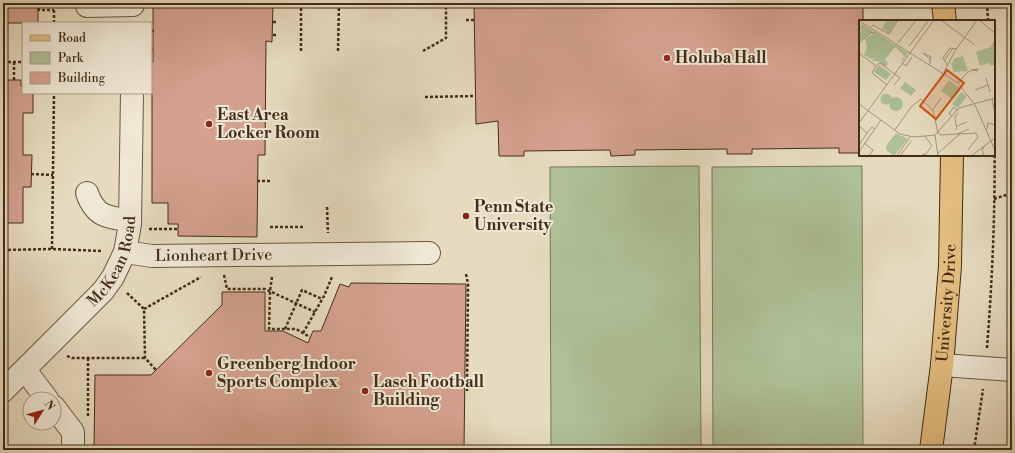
<svg xmlns="http://www.w3.org/2000/svg" width="1015" height="453" font-family="'Libre Bodoni',serif">
	<rect width="100%" height="100%" fill="#e6dbbf"/>
	<filter id="stains"><feTurbulence type="fractalNoise" baseFrequency=".005" numOctaves="4"/><feColorMatrix values="0 0 0 0 .2 0 0 0 0 .09 0 0 0 0 .02 0 0 0 .5 -.17"/></filter>
	<radialGradient id="worn" r=".72"><stop offset=".6" stop-color="#630" stop-opacity="0"/><stop offset="1" stop-color="#630" stop-opacity=".3"/></radialGradient>
	<g fill="#aec197" stroke="#797657">
		<path d="M699 166 701 450H551L550 167Z"/>
		<path d="M862 166 863 450H713L712 167Z"/>
	</g>
	<g fill="#d4a18e" stroke="#442c17">
		<rect x="3" y="3" width="35" height="20"/>
		<path d="M153 3H273L272 42 266 41 265 155H258L257 237 178 236V224H168V203H152V94H151V62H153Z"/>
		<path d="M474 3H863V21H860V153H839V148L752 149V154H727V149L635 150V155L611 156 610 150 524 151V156H499L498 121 476 124Z"/>
		<path d="M3 80H21V86H23V93H33V113H23V155H32L31 187H23V223H3Z"/>
		<path d="M351 283 466 284 464 450H94L95 375H151L222 305V292H265V331H283L308 343 313 331H321L340 284 349 287Z"/>
	</g>
	<g fill="none" stroke-linecap="round" stroke-linejoin="round">
		<g stroke="#6c5841" stroke-width="24">
			<g id="minor">
				<path d="M87 6 133 5"/>
				<path d="M87 193C95 216 107 218 130 220"/>
				<path id="s1" d="M125 252 152 256 429 253"/>
				<path d="M942 365 1012 370"/>
				<path d="M25 370 47 399"/>
				<path id="s2" d="M3 391 103 291 113 277 125 252 130 224 132 93"/>
				<path d="M54 407 73 432V450"/>
			</g>
		</g>
		<g stroke="#442c17" stroke-width="24">
			<g id="major">
				<path d="M943 3 945 21"/>
				<path id="s3" d="M931 450 942 365 950 266 952 155"/>
			</g>
		</g>
		<g stroke="#442c17" stroke-width="2.5" stroke-dasharray="3 2" stroke-linecap="butt">
			<path d="M39 3V10H54"/>
			<path d="M987 3 988 21"/>
			<path d="M466 20H474"/>
			<path d="M273 22H278"/>
			<path d="M54 23V3"/>
			<path d="M151 31H154"/>
			<path d="M273 35H278"/>
			<path d="M151 50H153"/>
			<path d="M301 51V3"/>
			<path d="M338 51 339 3"/>
			<path d="M423 51 446 38V3"/>
			<path d="M3 62H23"/>
			<path d="M5 62 6 72"/>
			<path d="M14 62V80"/>
			<path d="M425 97 475 96"/>
			<path d="M31 174 53 175"/>
			<path d="M257 181H270"/>
			<path d="M994 199 1006 195 1012 191"/>
			<path d="M327 207 328 233"/>
			<path d="M270 227H303"/>
			<path d="M149 229H179"/>
			<path d="M52 249 54 93"/>
			<path d="M3 250 52 249 102 251"/>
			<path d="M466 274 468 284 467 391"/>
			<path d="M224 275 227 289H265L315 312"/>
			<path d="M272 277 270 291 269 329H296L310 337"/>
			<path d="M127 293 144 309 145 358 156 370"/>
			<path d="M144 309 201 277"/>
			<path d="M285 329 302 290 322 299"/>
			<path d="M303 333 324 296 332 277"/>
			<path d="M987 348C993 271 996 194 994 117"/>
			<path d="M67 356 72 358H145"/>
			<path d="M88 358V416"/>
			<path d="M974 450 983 389"/>
		</g>
		<use href="#minor" stroke="#efe8d5" stroke-width="22"/>
		<use href="#major" stroke="#e3be80" stroke-width="22"/>
	</g>
	<g fill="#8f2418" stroke="#efe8d5" stroke-width="1.5">
		<circle cx="667" cy="58" r="4"/>
		<circle cx="209" cy="124" r="4"/>
		<circle cx="466" cy="216" r="4"/>
		<circle cx="209" cy="373" r="4"/>
		<circle cx="365" cy="391" r="4"/>
	</g>
	<g text-anchor="middle" dominant-baseline="central" stroke-width="4" stroke-linejoin="round" paint-order="stroke">
		<g font-size="16" font-weight="bold" fill="#442c17" stroke="#efe8d5" text-anchor="start">
			<text x="675" y="58">Holuba Hall</text>
			<text x="217" y="115">East Area<tspan x="217" dy="18">Locker Room</tspan></text>
			<text x="474" y="207">Penn State<tspan x="474" dy="18">University</tspan></text>
			<text x="217" y="364">Greenberg Indoor<tspan x="217" dy="18">Sports Complex</tspan></text>
			<text x="373" y="382">Lasch Football<tspan x="373" dy="18">Building</tspan></text>
		</g>
		<g font-size="16" fill="#442c17" stroke="#efe8d5">
			<text stroke="none"><textPath href="#s1" startOffset="89">Lionheart Drive</textPath></text>
			<text stroke="none"><textPath href="#s2" startOffset="173">McKean Road</textPath></text>
			<text stroke="none"><textPath href="#s3" startOffset="148">University Drive</textPath></text>
		</g>
	</g>
	<g transform="translate(859 20)">
		<rect width="136" height="136" fill="#e6dbbf"/>
		<path d="M28 0H38L30 13 23 8ZM3 4 14 11 0 24V15L4 8 0 12V9ZM16 12 49 33 44 40 41 42 45 37 44 34 36 27 26 39 29 44 26 47 19 41H13L17 37 12 39 5 35 8 26 6 19ZM136 20V45L132 46 130 43 121 46 117 32 131 27ZM104 36 109 51 95 52 92 43 95 42 94 39ZM20 45 32 54 27 60 15 52ZM90 60 102 69 94 80 82 71ZM46 62 57 70 52 76 41 68ZM102 72 108 76 99 88 93 84ZM21.5 79a5.5 5.5 0 1 1 11 0a5.5 5.5 0 1 1-11 0ZM30 84a7 7 0 1 1 14 0a7 7 0 1 1-14 0ZM37 113 49 119 35 136 27 130V126Z" fill="#aec197"/>
		<path fill="none" stroke="#a5957c" stroke-width="1" d="M82 0 116 25M120 0 136 13M2 2 99 63 116 85 136 130M12 7 14 5 30 14 39 0M5 19 11 13 17 12M39 23 57 0M50 26 70 0M0 33 17 46 13 53 28 65M85 41 94 28M43 43 47 46 53 37M71 44V41L72 38V37L64 33 72 40M17 46 21 43 41 58 35 65M89 46 84 38 91 28 97 29M85 52 96 31 118 0M127 58 131 72M99 63 109 52 113 50 119 49 118 51 113 50M116 70 129 65M133 79 136 94M0 84 41 114 55 117 76 115 100 88 136 78M74 89 82 78M93 96 90 94 95 87 98 90M0 103 75 0M0 106 8 113 13 107 16 109M97 106 96 97 99 93M128 109 129 103 136 105M36 110 52 87 62 79 74 90 79 113M97 110 98 106 108 102M79 113 82 115 117 113 119 117 109 130M98 114 110 109M76 115 79 136M5 123 14 130 10 136M0 125 8 113M0 132 22 100M79 133 101 114M63 134 66 135 73 126 66 116M38 136 51 117M41 136 53 120M112 136 136 118M125 136 123 130 126 125"/>
		<path fill="#cf520e" fill-opacity="0.15" stroke="#cf520e" stroke-width="2" d="M88 50 105 63 77 99 61 86Z"/>
		<rect width="136" height="136" fill="none" stroke="#442c17" stroke-width="2"/>
	</g>
	<rect width="1015" height="453" fill="none" stroke="#e6dbbf" stroke-width="16"/>
	<rect x="4" y="4" width="1007" height="445" fill="none" stroke="#442c17" stroke-width="2"/>
	<rect x="8" y="8" width="999" height="437" fill="none" stroke="#442c17"/>
	<rect x="22" y="22" width="130" height="72" fill="#efe8d5" stroke="#ab9d89"/>
	<rect x="30" y="35" width="20" height="6" fill="#e3be80" stroke="#ab9d89"/>
	<text x="58" y="42" font-size="12" fill="#442c17">Road</text>
	<rect x="30" y="52" width="20" height="12" fill="#aec197" stroke="#ab9d89"/>
	<text x="58" y="62" font-size="12" fill="#442c17">Park</text>
	<rect x="30" y="72" width="20" height="12" fill="#d4a18e" stroke="#ab9d89"/>
	<text x="58" y="82" font-size="12" fill="#442c17">Building</text>
	<g transform="translate(42 411) rotate(53)"><circle r="19" fill="#efe8d5" stroke="#ab9d89"/>
	<path d="M0-3L7 15L0 10L-7 15Z" fill="#8f2418"/>
	<text y="-6" font-size="11" font-weight="bold" text-anchor="middle" fill="#442c17">N</text>
	</g>
	<rect width="100%" height="100%" filter="url(#stains)"/>
	<rect width="100%" height="100%" fill="url(#worn)"/>
</svg>
